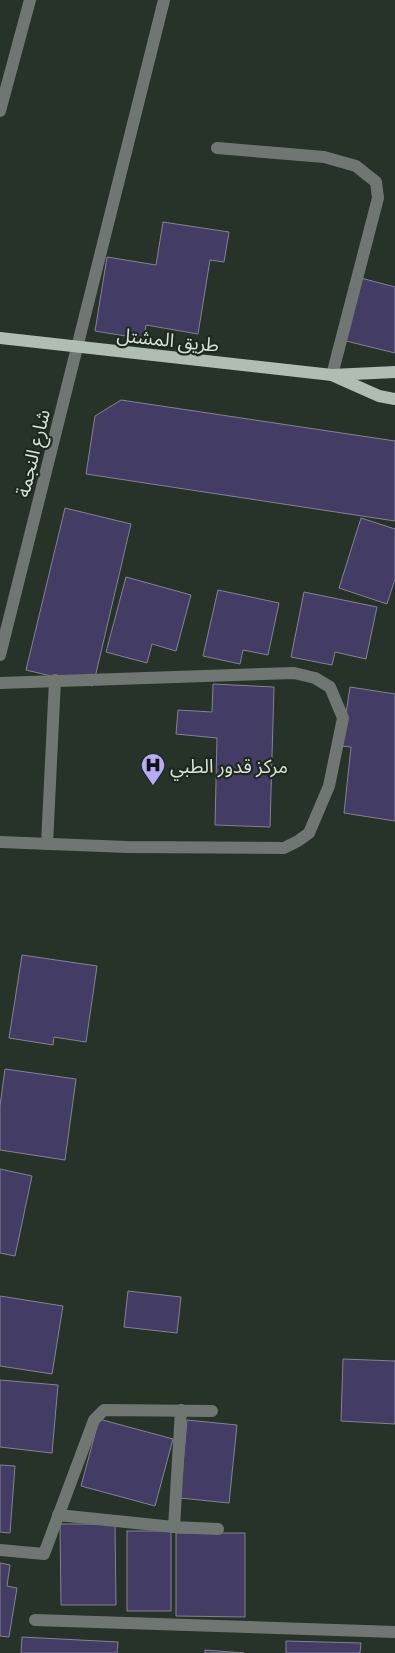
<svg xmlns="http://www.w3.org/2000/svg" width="395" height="1653" font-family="'Titillium Web','Noto Sans Arabic',sans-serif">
	<rect width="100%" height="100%" fill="#273328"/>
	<g fill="#433c64" stroke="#848293">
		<path d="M163 222 229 232 224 262 210 260 198 334 146 325 144 339 95 331 107 257 156 265Z"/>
		<path d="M357 277 395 287V353L342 340Z"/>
		<path d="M121 400 395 441V521L86 474 95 416Z"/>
		<path d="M65 508 131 524 93 686 26 670Z"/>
		<path d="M361 518 395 529V579L387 604 339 588Z"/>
		<path d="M126 577 191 595 176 651 152 644 147 663 106 652Z"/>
		<path d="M218 590 279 603 268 655 243 650 240 664 203 656Z"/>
		<path d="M304 592 377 607 366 659 335 652 332 665 291 657Z"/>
		<path d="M213 684 274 687 270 827 215 825 217 738 176 734 178 710 212 712Z"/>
		<path d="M350 687 395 694V821L344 813 351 747 341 746Z"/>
		<path d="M22 955 97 966 86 1042 54 1037 53 1045 9 1038Z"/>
		<path d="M5 1069 76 1079 65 1160 0 1150V1106Z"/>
		<path d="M0 1169 32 1176 15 1256 0 1253Z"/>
		<path d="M128 1291 181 1297 177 1333 124 1327Z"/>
		<path d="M0 1296 63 1306 52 1374 0 1366Z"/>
		<path d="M343 1359 395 1361V1424L341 1421Z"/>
		<path d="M0 1380 58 1385 52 1453 0 1447Z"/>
		<path d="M99 1419 173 1439 155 1506 81 1486Z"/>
		<path d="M187 1420 237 1425 229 1503 180 1498Z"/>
		<path d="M0 1465 15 1466 10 1533 0 1532Z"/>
		<path d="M60 1524H115L116 1605H61Z"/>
		<rect x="127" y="1531" width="44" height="80"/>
		<path d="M176 1533H245V1617L176 1616Z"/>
		<path d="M0 1563 10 1565 7 1586 17 1588 9 1637 0 1636Z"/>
		<path d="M22 1637 118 1642 117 1653H21Z"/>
		<path d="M286 1641 361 1643 360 1653H286Z"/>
		<path d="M205 1650 244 1653H205Z"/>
	</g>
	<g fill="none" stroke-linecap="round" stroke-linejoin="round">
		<g stroke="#707671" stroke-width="12">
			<path d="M0 111 30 0"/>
			<path d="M217 148 324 157 356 166 376 182 378 198 332 375"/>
			<path d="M0 655 164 0"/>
			<path d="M0 683 294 673 315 678 330 687 343 718 329 786 309 833 298 841 284 848 127 847 0 842"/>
			<path d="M47 844 55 680"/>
			<path d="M181 1410 174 1527 218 1529"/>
			<path d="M58 1515 174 1527"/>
			<path d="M0 1550 44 1554 94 1420 104 1410 212 1411"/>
			<path d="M35 1620 395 1632"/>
		</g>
		<g stroke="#b0bdb2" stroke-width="12">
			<path d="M0 338 332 375 395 372"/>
			<path d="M334 376 379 396 395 399"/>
		</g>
	</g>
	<defs>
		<g id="hospital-pin" transform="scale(1.25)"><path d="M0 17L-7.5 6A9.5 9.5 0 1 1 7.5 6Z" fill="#b7abf8" stroke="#1d291e"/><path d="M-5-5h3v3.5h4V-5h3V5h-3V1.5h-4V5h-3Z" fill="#111"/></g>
	</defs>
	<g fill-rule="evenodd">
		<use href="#hospital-pin" x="153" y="765"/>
	</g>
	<g text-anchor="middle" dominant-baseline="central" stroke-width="4.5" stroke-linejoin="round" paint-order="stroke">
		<g font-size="19" fill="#dae1da" stroke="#1d291e">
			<text transform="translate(168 339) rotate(6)">طريق المشتل</text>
			<text transform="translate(32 453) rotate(-76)">شارع النجمة</text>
		</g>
		<g font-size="19" fill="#dae1da" stroke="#1d291e" text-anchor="start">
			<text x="170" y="765">مركز قدور الطبي</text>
		</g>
	</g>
</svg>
